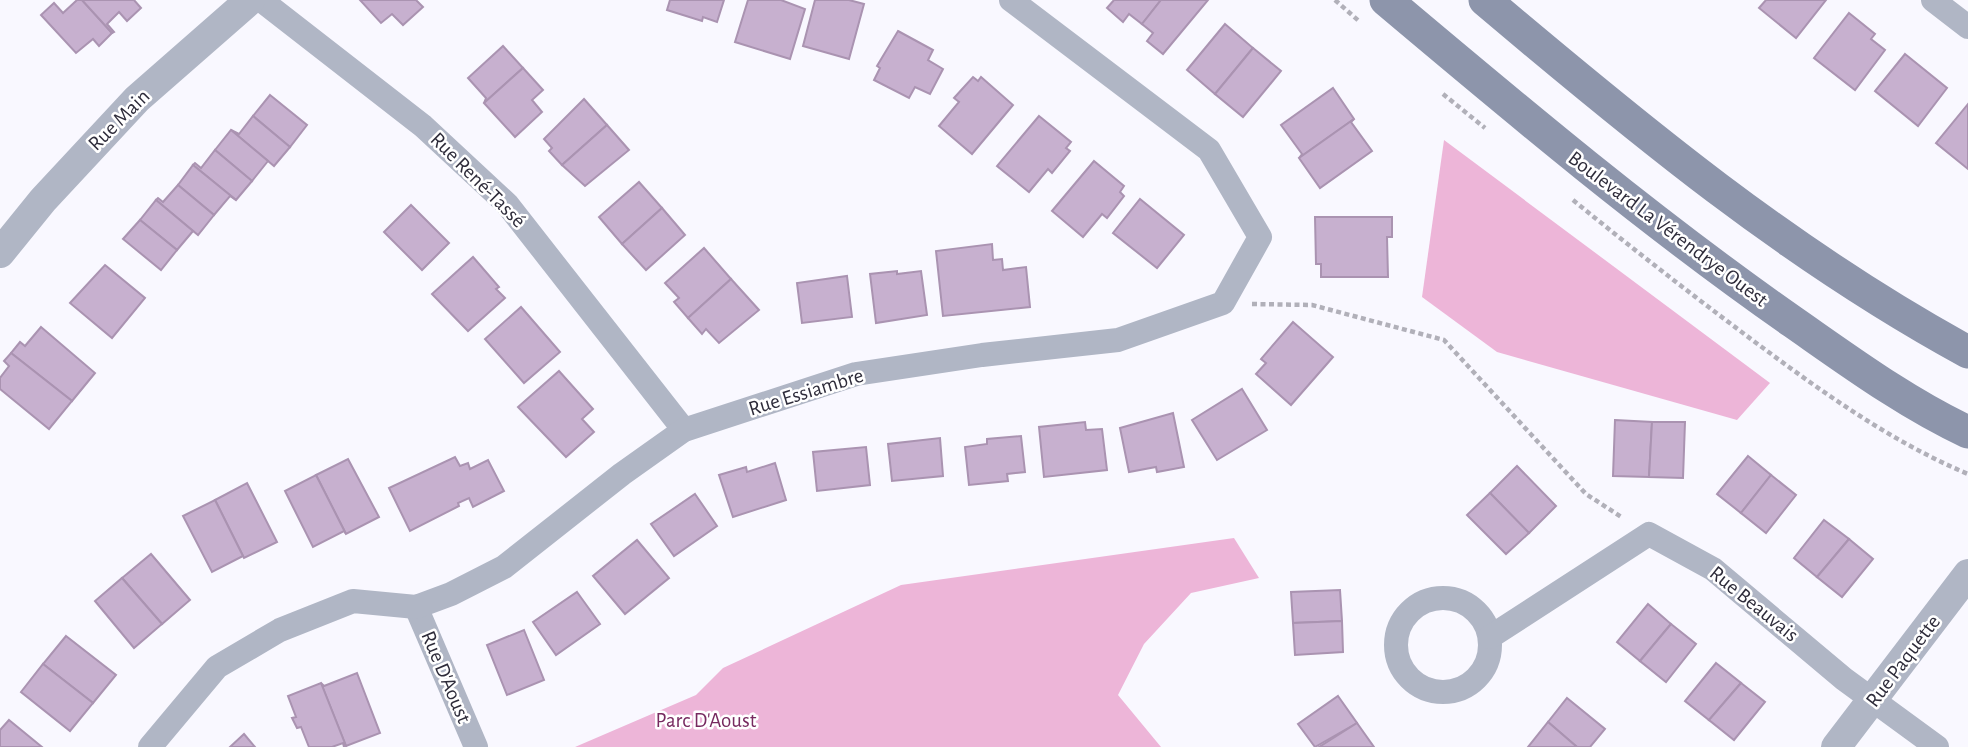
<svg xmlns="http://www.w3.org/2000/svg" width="1968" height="747" font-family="'Alegreya Sans',sans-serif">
	<rect width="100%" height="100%" fill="#f9f8ff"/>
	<g fill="#edb5d8">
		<path d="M1444 140 1770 383 1737 420 1497 352 1422 297Z"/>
		<path d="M1234 538 1259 578 1191 593 1144 644 1118 695 1161 747H575L696 695 723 668 901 585Z"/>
	</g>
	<g fill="#c7b0cf" stroke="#aa93b1" stroke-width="2">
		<path d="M77 0H82L112 33 99 46 93 39 76 53 41 15 54 3 63 13Z"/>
		<path d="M82 0H134L141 8 127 21 119 12 107 24 114 32 112 33Z"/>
		<path d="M360 0H416L423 7 403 25 392 14 381 23Z"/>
		<path d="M670 0H724L717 22 703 17 702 21 667 10Z"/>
		<path d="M748 0H781L805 9 790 59 735 42Z"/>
		<path d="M815 0H849L864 4 849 59 803 46Z"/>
		<path d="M1114 0H1161L1142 24 1129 14 1123 22 1107 8Z"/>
		<path d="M1161 0H1208L1163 54 1147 41 1153 33 1142 24Z"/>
		<path d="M1766 0H1826L1796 38 1759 8Z"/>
		<path d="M1849 13 1875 34 1871 39 1885 50 1855 90 1814 58Z"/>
		<path d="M1225 24 1253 48 1215 94 1187 70Z"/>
		<path d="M898 31 933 50 928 60 943 69 930 94 915 87 909 98 874 80 880 68 877 66Z"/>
		<path d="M503 46 523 68 484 103 486 98 468 78Z"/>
		<path d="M1253 48 1281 71 1243 117 1215 94Z"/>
		<path d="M1905 54 1947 88 1918 126 1875 91Z"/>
		<path d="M523 68 543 90 532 100 542 112 515 137 484 103Z"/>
		<path d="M973 77 978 81 981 77 1013 105 972 154 939 126 959 102 954 98Z"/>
		<path d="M1333 88 1354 119 1299 158 1302 154 1281 125Z"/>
		<path d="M270 95 307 125 290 147 253 116Z"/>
		<path d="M584 99 607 125 562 165 549 151 552 148 544 139Z"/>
		<path d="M1968 104V169L1936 143Z"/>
		<path d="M253 116 290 147 274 166 231 130 239 134Z"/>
		<path d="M1039 116 1071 142 1066 148 1070 151 1052 173 1048 169 1029 192 997 166Z"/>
		<path d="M1354 119 1351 122 1372 151 1320 188 1299 158Z"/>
		<path d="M607 125 629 150 585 186 562 165Z"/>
		<path d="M231 130 268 161 252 181 215 150Z"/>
		<path d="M215 150 252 181 236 200 193 165 195 163 201 168Z"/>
		<path d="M1094 161 1124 186 1120 192 1124 196 1107 218 1102 214 1083 237 1052 211Z"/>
		<path d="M193 165 236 200 230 196 214 215 178 185Z"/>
		<path d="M639 182 662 208 622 244 599 217Z"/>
		<path d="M178 185 214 215 198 235 156 200 158 198 163 202Z"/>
		<path d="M1140 199 1184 235 1157 268 1113 233Z"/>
		<path d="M156 200 193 231 177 250 140 220Z"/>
		<path d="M411 205 449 243 422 270 384 232Z"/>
		<path d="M662 208 685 235 646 270 622 244Z"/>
		<path d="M1315 217H1392V237H1387L1388 277H1321V264H1316Z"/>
		<path d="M140 220 177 250 161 270 123 239Z"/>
		<path d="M992 244 993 260 1002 259 1003 270 1026 267 1030 307 943 316 936 251Z"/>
		<path d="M704 248 731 279 688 318 674 302 679 298 665 283Z"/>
		<path d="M473 257 499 287 496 289 505 298 468 331 432 294Z"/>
		<path d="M105 265 145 298 112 338 70 303Z"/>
		<path d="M897 271V274L921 271 927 315 876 323 870 274Z"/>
		<path d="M847 276 852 317 802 323 797 283Z"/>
		<path d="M731 279 759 310 719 343 706 329 702 334 688 318Z"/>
		<path d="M521 307 560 352 524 383 485 339Z"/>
		<path d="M1293 322 1333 357 1291 405 1256 374 1266 363 1261 359Z"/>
		<path d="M41 327 95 373 72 401 11 353 20 342 25 346Z"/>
		<path d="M11 353 72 401 49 429 0 389V378L9 366 4 361Z"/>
		<path d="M559 371 593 409 582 419 594 432 566 457 518 407Z"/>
		<path d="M1242 389 1267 430 1217 460 1192 420Z"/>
		<path d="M1173 413 1184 467 1157 472 1156 467 1129 472 1120 428Z"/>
		<path d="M1615 420 1652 422 1649 477 1613 476Z"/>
		<path d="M1085 422 1086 430 1102 429 1107 470 1044 477 1039 427Z"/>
		<path d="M1652 422H1685L1683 478 1649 477Z"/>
		<path d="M1021 436 1025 472 1007 474 1008 481 969 485 965 447 987 444V439Z"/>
		<path d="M940 438 943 476 892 481 888 444Z"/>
		<path d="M866 447 870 485 817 491 813 452Z"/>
		<path d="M1748 456 1771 475 1741 513 1717 494Z"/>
		<path d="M455 457 460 466 468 463 470 469 488 460 504 491 473 507 469 498 458 503 459 506 410 531 389 488Z"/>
		<path d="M348 459 379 517 346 534 316 475Z"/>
		<path d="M775 463 786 500 733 517 719 475 746 467 747 472Z"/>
		<path d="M1517 466 1556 506 1529 533 1490 493Z"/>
		<path d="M316 475 346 534 344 531 313 547 285 491Z"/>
		<path d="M1771 475 1796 495 1766 533 1741 513Z"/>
		<path d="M247 483 277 542 244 558 215 500Z"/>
		<path d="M1490 493 1529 533 1506 554 1467 515Z"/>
		<path d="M695 494 717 526 674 556 651 524Z"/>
		<path d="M215 500 243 556 212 572 183 516Z"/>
		<path d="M1824 520 1849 539 1817 577 1794 558Z"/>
		<path d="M1849 539 1873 559 1842 597 1817 577Z"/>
		<path d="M637 540 669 578 625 614 593 576Z"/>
		<path d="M151 554 190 600 162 624 122 578Z"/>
		<path d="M122 578 162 624 134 648 95 601Z"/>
		<path d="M1340 590 1342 621 1293 623 1291 592Z"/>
		<path d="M577 592 600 624 556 655 533 622Z"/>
		<path d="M1648 604 1671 624 1640 661 1617 642Z"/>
		<path d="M1342 621 1343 652 1295 655 1293 623Z"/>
		<path d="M1671 624 1696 644 1666 682 1640 661Z"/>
		<path d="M524 630 544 680 507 695 487 645Z"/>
		<path d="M66 636 116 675 93 703 43 664Z"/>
		<path d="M1716 663 1741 683 1709 720 1685 701Z"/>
		<path d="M43 664 93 703 70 731 21 692Z"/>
		<path d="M357 673 380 733 346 746 321 683 324 686Z"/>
		<path d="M321 683 346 746 344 747 343 743 332 747H309L301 727 297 728 292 718 296 717 288 696Z"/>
		<path d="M1741 683 1765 702 1734 740 1709 720Z"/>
		<path d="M1338 696 1357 723 1315 747 1298 724Z"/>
		<path d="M1567 698 1605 729 1590 747H1577L1548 722Z"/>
		<path d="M9 720 42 747H0V730Z"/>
		<path d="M1548 722 1577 747H1528Z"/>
		<path d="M1357 723 1374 747H1319Z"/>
		<path d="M244 734 255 747H230Z"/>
	</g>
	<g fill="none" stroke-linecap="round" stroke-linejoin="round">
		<g stroke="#b1b0b9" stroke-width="4.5" stroke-dasharray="5 3.5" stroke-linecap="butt">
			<path d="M1335 0 1360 22"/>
			<path d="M1443 94 1485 128"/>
			<path d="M1573 200C1634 250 1696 298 1759 345 1825 394 1892 442 1968 474"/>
			<path d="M1252 304 1312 305 1444 340 1586 494 1623 518"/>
		</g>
		<g stroke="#b0b6c5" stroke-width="24">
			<path d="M261 0 423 126 507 204 684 430"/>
			<path d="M1933 0 1968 27"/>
			<circle cx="1443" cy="645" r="47"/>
			<path d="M416 607 476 747"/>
			<path d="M1490 637 1649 534 1713 569 1844 679 1937 747"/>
			<path d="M150 747 217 667 280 630 353 601 416 607 451 594 504 567 622 474 684 430 856 374 982 355 1118 340 1223 303 1260 237 1209 150 1011 0"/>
		</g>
		<g stroke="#b0b6c5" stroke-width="30">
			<path d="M0 253 43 200 137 99 250 0"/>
			<path d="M1836 747 1968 574"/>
		</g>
		<g stroke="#8d95ab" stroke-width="33">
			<path d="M1386 0C1519 112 1651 223 1793 322 1849 361 1906 403 1968 432"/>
			<path d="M1485 0C1639 130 1790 255 1968 352"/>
		</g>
	</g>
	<g text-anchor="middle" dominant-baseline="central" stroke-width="5" stroke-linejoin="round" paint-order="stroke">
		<g font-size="21" fill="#2e2c3a" stroke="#fff">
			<text transform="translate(119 120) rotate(-45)">Rue Main</text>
			<text transform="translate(478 180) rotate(45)">Rue René-Tassé</text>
			<text transform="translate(1668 229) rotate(37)">Boulevard La Vérendrye Ouest</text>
			<text transform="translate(806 392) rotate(-17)">Rue Essiambre</text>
			<text transform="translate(1754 604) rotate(39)">Rue Beauvais</text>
			<text transform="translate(1903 661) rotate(-53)">Rue Paquette</text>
			<text transform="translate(446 677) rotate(67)">Rue D'Aoust</text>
		</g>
		<g font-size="21" fill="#772a60" stroke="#fff">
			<text x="706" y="720">Parc D'Aoust</text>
		</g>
	</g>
</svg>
